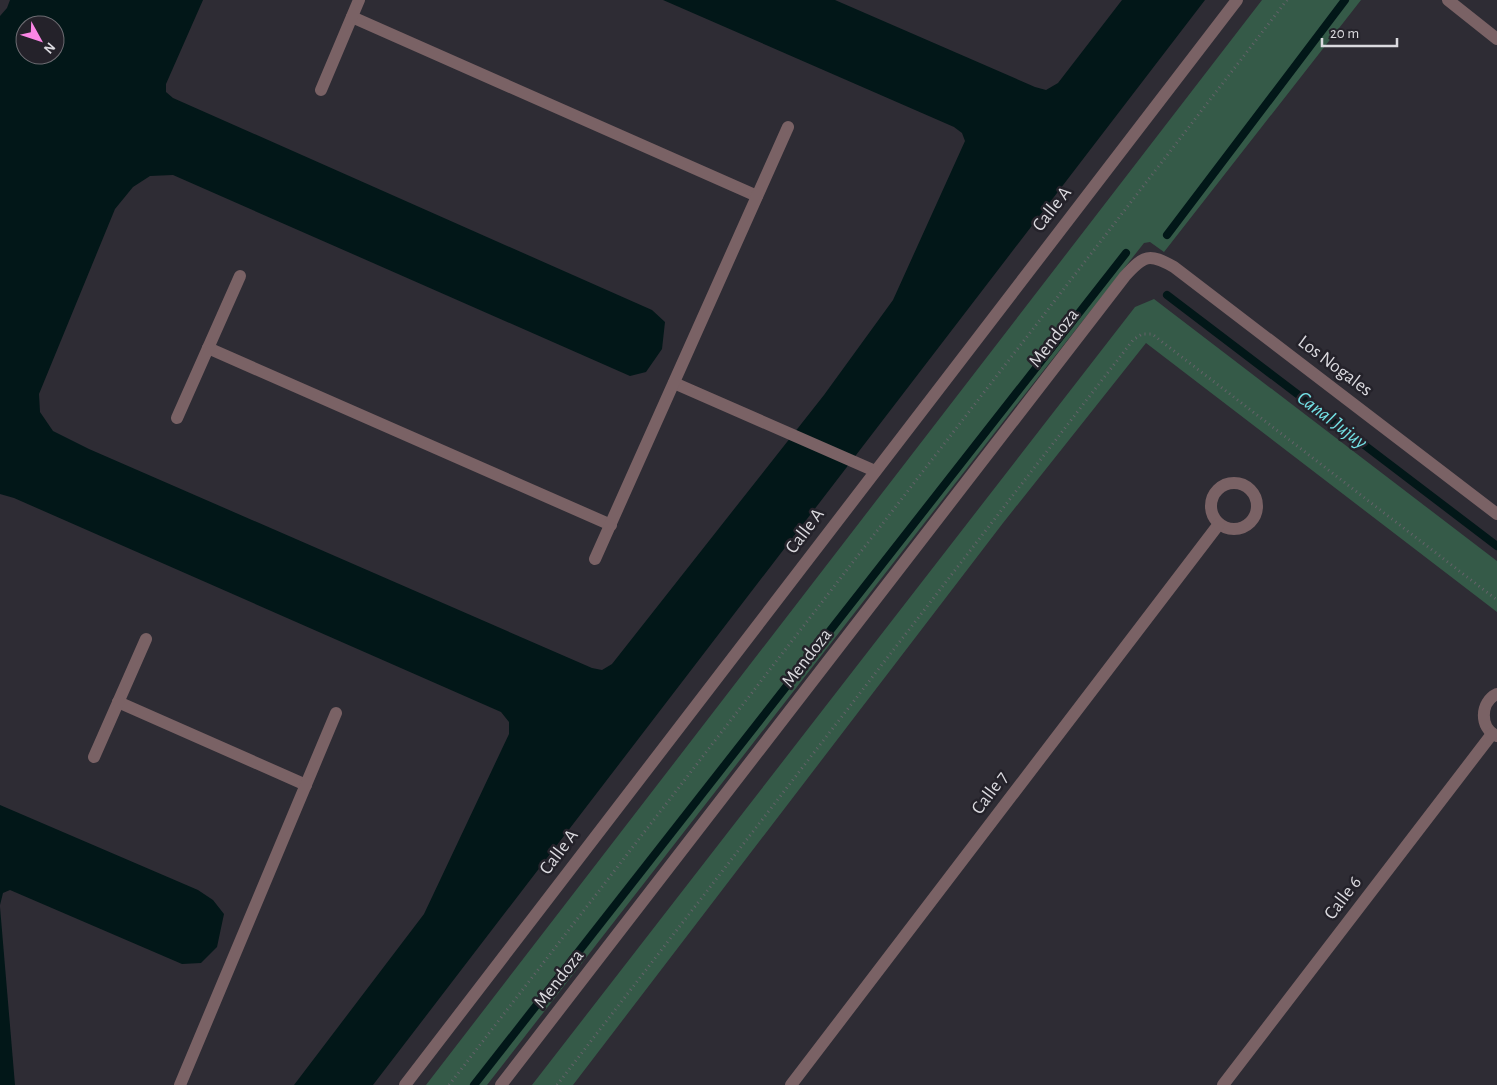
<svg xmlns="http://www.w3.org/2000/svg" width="1497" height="1085" font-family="'Alegreya Sans',sans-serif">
	<rect width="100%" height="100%" fill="#2e2c34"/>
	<g fill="#355a48">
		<path d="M1262 0H1361L1164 252 1150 242 1144 243 1010 413 487 1085H426Z"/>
		<path d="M1154 299 1497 561V612L1146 343 1003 523 573 1085H532L1135 307Z"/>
	</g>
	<g fill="#021718" fill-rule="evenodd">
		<path d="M10 0H203L166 84V92L173 98 652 310 665 322 662 349 646 372 630 376 173 175 150 176 133 187 115 209 39 394 40 412 53 431 89 449 592 668 602 670 612 664 824 395 893 300 965 141 962 133 954 127 663 0H835L1035 87 1046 90 1058 83 1122 0H1205L373 1085H294L424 914 509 734V722L501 712 14 498 0 494V16L7 8ZM25 25H55V55H25Z"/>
		<path d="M0 805 198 890 213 900 224 914 217 947 201 963 182 964 10 890 3 893 0 905Z"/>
		<path d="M0 907 15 1085H0Z"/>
	</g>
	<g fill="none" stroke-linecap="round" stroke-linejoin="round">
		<g stroke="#021718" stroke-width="8">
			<path d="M1167 235 1345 0"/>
			<path d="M1167 295 1497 546"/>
			<path d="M474 1085 1126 253"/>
		</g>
		<g stroke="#646269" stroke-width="3" stroke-dasharray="1 4" stroke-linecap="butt">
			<path d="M449 1085 1287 0"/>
			<path d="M557 1085 1133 340 1142 334H1152L1497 600"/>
		</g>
		<g stroke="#7a6265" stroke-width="12">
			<path d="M1448 0 1497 39"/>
			<path d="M352 17 757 196"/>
			<path d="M321 90 359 0"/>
			<path d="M208 348 611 525"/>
			<path d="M674 383 875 471"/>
			<path d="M177 418 240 276"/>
			<circle cx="1234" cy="506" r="23"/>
			<path d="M595 559 788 127"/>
			<path d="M1497 694C1480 702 1479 728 1497 736"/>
			<path d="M118 702 306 785"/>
			<path d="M94 757 146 639"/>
			<path d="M180 1085 336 713"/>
			<path d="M405 1085 1237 0"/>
			<path d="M501 1085 1125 276C1144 255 1149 253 1174 267L1497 514"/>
			<path d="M791 1085 1219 524"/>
			<path d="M1223 1085 1492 734"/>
		</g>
	</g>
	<g text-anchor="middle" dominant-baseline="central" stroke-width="5" stroke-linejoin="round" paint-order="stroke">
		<g font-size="19" fill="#dbdadf" stroke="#24222a">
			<text transform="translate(1052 209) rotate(-52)">Calle A</text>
			<text transform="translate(1054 338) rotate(-52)">Mendoza</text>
			<text transform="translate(1335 366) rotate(37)">Los Nogales</text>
			<text transform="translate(805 531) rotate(-53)">Calle A</text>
			<text transform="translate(807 658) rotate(-52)">Mendoza</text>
			<text transform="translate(990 793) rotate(-53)">Calle 7</text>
			<text transform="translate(559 852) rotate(-53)">Calle A</text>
			<text transform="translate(1343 898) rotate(-53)">Calle 6</text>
			<text transform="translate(559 979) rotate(-52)">Mendoza</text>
		</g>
		<g font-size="20" font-style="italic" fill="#73e1e5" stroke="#24222a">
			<text transform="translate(1332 420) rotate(37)">Canal Jujuy</text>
		</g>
	</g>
	<g transform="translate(40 40) rotate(130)"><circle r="24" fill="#24222a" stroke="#6d6c72"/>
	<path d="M0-4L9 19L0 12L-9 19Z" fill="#fb86e5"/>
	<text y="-8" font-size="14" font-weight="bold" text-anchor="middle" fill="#dbdadf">N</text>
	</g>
	<path d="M1322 38v8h75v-8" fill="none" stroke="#dbdadf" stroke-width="2.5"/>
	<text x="1330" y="38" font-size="15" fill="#dbdadf" stroke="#24222a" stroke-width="4" paint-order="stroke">20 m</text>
</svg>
